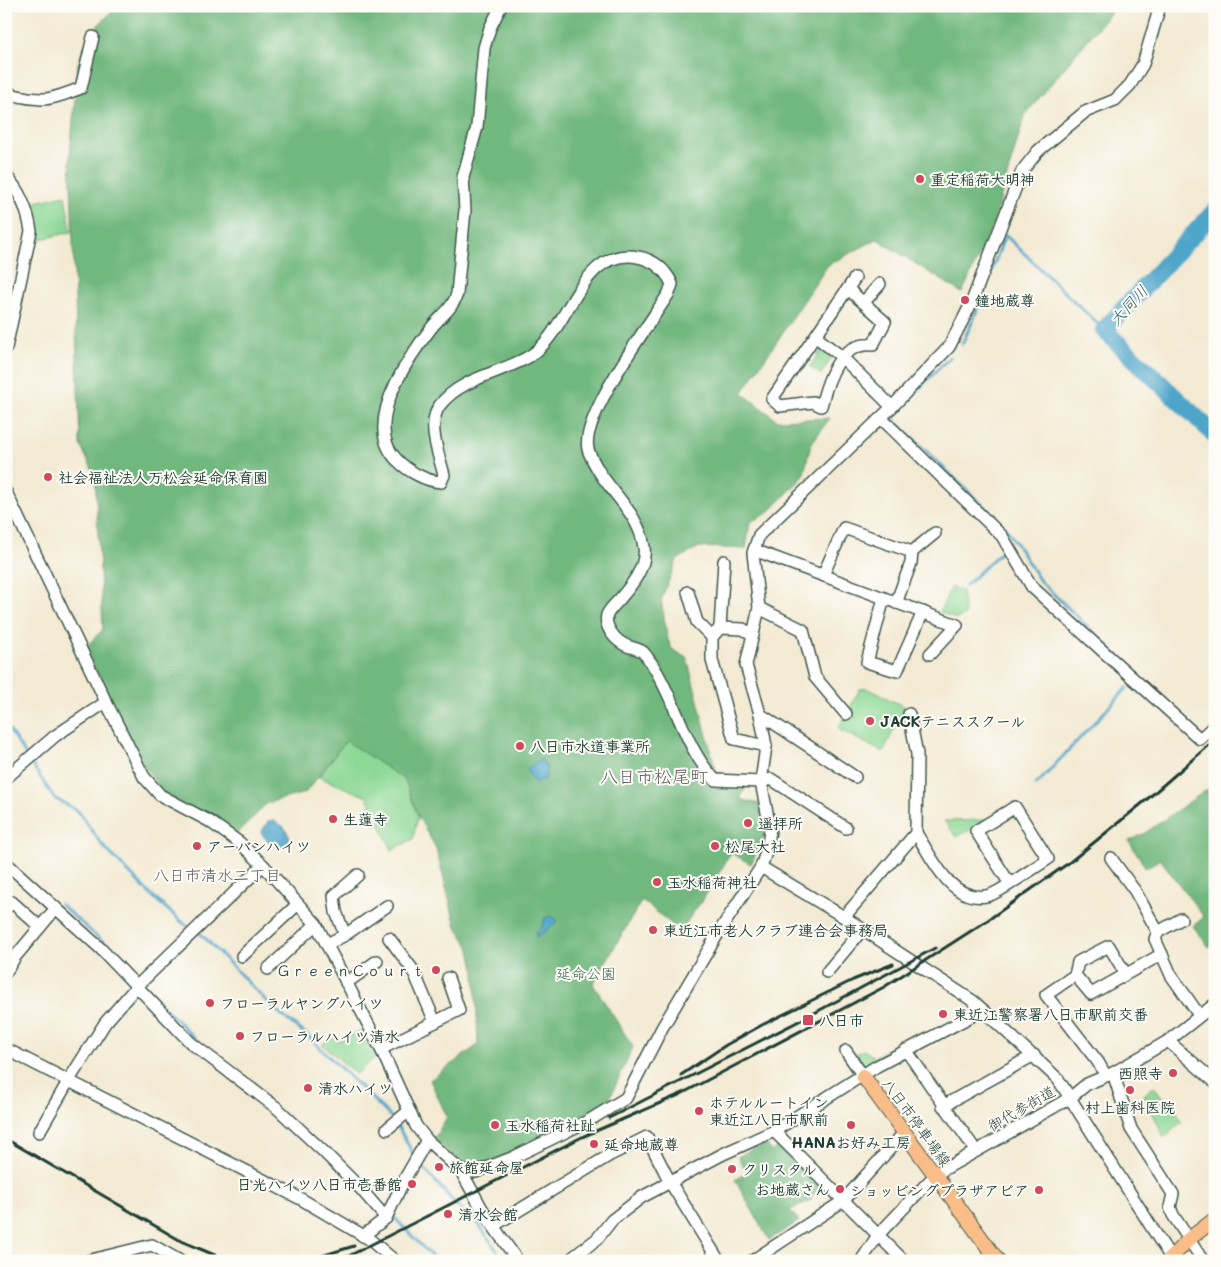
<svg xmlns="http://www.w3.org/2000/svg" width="1221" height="1267" font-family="Mali,'Klee One',sans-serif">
	<rect width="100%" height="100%" fill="#fdfcf7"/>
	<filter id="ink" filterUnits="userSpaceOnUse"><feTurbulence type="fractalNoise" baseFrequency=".02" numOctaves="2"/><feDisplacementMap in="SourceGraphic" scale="10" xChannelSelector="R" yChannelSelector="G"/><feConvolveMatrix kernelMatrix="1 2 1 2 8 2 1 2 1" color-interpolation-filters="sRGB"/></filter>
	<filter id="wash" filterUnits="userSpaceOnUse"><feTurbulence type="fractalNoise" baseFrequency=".0096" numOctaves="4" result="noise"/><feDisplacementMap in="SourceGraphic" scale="20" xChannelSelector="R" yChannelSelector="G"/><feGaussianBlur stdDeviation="1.12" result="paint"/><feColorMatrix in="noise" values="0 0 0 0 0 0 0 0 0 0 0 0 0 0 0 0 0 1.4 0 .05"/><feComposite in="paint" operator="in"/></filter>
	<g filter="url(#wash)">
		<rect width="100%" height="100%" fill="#f3ead3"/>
		<g fill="#8cd895" stroke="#568a64">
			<path d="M65 195 71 232 37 240 33 209 36 202Z"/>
			<path d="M822 349 833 356 821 374 810 367Z"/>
			<path d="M951 587 962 591 965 615 956 619 940 612Z"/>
			<path d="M867 688 905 707 883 752 838 729 860 689Z"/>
			<path d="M346 740 405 780 418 816 413 839 392 850 367 797 319 777Z"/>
			<path d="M988 820 957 837 944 821Z"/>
			<path d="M362 1030 376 1057 356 1074 322 1044 336 1037 338 1041Z"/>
			<path d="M914 1035 915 1039 867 1067 862 1066 854 1055 864 1050 874 1057Z"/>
			<path d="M1154 1086 1172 1111H1176L1182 1122 1164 1137 1144 1095Z"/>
		</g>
		<g fill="#71b87e" stroke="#487a59">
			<path d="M118 6H1116L1025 115 992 227 962 293 877 239 828 265 742 393 777 420 830 418 811 444 803 477 768 513 750 522 746 549 699 547 677 560 661 600 668 640 672 649 687 658 716 771 746 787 740 799 760 804 764 836 751 864 731 853 704 898 680 931 642 900 593 984 633 1047 609 1100 560 1130 476 1169 465 1166 434 1139 447 1117 430 1080 478 1045 475 972 469 946 456 927 436 848 418 816 405 780 346 741 305 793 267 803 237 834 164 794 138 757 85 648 103 629 95 476 80 444 70 155 78 63 90 33Z"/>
			<path d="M1215 784V943L1209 947 1193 926 1204 917 1160 859 1146 868 1129 841 1145 833Z"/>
			<path d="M765 1142 772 1152 780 1144 820 1187 811 1197 813 1199 790 1210 799 1221 769 1240 735 1180 747 1172 738 1157Z"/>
		</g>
		<g fill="#4da5ca" stroke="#36717f">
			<path d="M541 759 546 767V778L535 784 526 769Z"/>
			<path d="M273 820 284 827 290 837 288 844C274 850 270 844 261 833L268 821Z"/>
			<path d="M551 916 558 921C556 924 539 936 536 937V931L541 929 545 918Z"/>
		</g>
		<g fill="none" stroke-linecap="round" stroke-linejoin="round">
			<g stroke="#4da5ca" stroke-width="3">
				<path d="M962 344 974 318 1005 235 1104 330"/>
				<path d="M950 357 891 417 1006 528 1040 581 1138 675"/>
				<path d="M965 586 1004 549"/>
				<path d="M6 725 54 798 78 811 103 846 150 894 183 923 199 932 274 1009 308 1036 394 1120"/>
				<path d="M1036 785 1127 688"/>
				<path d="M60 904 103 942 126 967"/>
				<path d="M133 975 198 1042"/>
				<path d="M397 1125 415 1157"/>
				<path d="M418 1162 461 1210 477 1222 504 1261"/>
				<path d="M391 1214 436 1261"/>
			</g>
			<path stroke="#4da5ca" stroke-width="18" d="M1215 211 1104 330 1215 435"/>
		</g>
	</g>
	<g filter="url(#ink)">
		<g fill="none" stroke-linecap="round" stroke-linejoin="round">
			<g stroke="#3f574c" stroke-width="14">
				<g id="minor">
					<path d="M501 6 490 28 484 48 477 127 463 177 465 210 457 294C453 308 442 315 432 327 408 358 361 424 397 460 408 471 425 481 441 482L444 475C439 455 426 424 440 405 460 378 502 373 530 356 570 331 580 246 638 257 654 260 665 269 672 284L669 293C651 322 580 417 588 449 590 457 596 466 600 473 615 496 640 517 644 547 647 567 631 586 619 600 615 604 609 610 607 615 604 627 615 640 625 645 631 648 638 648 643 652 646 655 649 660 652 664 676 701 685 748 715 780L761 782 771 779 846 828"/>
					<path d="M6 96 9 94C44 102 48 101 81 88L93 37"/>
					<path d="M6 176C20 191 28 212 31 231L6 348"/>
					<path d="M848 289 885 322 873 345C839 342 828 379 821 406L813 402 780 406 772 399 855 278"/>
					<path d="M864 302 880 284"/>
					<path d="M816 337 842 357 892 407"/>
					<path d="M881 418 1002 536 1032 587 1200 739 1215 725"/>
					<path d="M6 492 106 702 144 777 160 795 209 821 240 843 263 865 316 924 381 1049 416 1126 427 1140 461 1171 486 1216 518 1261"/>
					<path d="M754 550 957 625 930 654"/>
					<path d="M912 552 935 533"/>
					<path d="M823 575 844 528 912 552 911 563 896 603"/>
					<path d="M688 592 697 622 712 637"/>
					<path d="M884 598 867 662 897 671 923 612"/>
					<path d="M759 608 803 630 815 677 846 714"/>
					<path d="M720 628 724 561"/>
					<path d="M753 635 743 629 720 628 712 637V660L734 739 766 746"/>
					<path d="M760 714 855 777"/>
					<path d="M909 714 917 754 916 833"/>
					<path d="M6 778 55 736 106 702"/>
					<path d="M1015 807 1048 859 1010 884 976 831Z"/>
					<path d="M1111 858 1135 891 1158 932 1155 939 1171 975 1199 1015"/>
					<path d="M6 863 100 948 191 1043 277 1108 324 1152 360 1188 386 1218"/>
					<path d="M761 867 844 917 973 1001 1058 1079 1171 1258"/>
					<path d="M6 908 12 902 40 927"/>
					<path d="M844 917 916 833C932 857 950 902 986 896 994 895 1003 888 1010 884"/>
					<path d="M1158 932 1181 919"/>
					<path d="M345 935 336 912 334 896 358 875"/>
					<path d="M327 944 345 935 387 906"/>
					<path d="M242 956 298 904"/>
					<path d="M268 969 316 924"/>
					<path d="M6 972 15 957 56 908"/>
					<path d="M827 972 862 930"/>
					<path d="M1075 975 1091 994 1162 954"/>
					<path d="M346 983 377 961"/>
					<path d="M435 1022 459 1010 448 978"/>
					<path d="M1168 1041 1215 1082"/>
					<path d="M6 1049 301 1199 369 1239 395 1261"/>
					<path d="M381 1049 435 1022 413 970 389 938"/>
					<path d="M906 1050 976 1151"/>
					<path d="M846 1051 863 1076"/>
					<path d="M1113 1073 1131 1129 1173 1194 1170 1207 1173 1215 1203 1261"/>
					<path d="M1106 1076 1098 1062 1046 995 1075 975 1078 962 1109 946 1125 973"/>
					<path d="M943 1106 1034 1055"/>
					<path d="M387 1129 409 1111"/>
					<path d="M774 1131 904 1261"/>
					<path d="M39 1132 69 1080 105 1023 137 986 263 865"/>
					<path d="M461 1171 476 1172 514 1157 588 1121 626 1098 662 1028 719 932 761 867 768 846 770 828 761 782 766 746 760 714 746 665 759 608 753 553 759 535 892 407 949 347 971 304 1022 171 1038 151 1085 112 1115 100 1130 85 1143 64 1160 6"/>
					<path d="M493 1226 610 1155 647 1137 670 1182 719 1261"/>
					<path d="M363 1236 386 1218 404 1180 427 1140"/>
					<path d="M87 1261 152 1245 180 1261"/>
					<path d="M568 1261 597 1239 612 1220 642 1197 723 1154 774 1131 877 1066 983 1010"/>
					<path d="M752 1261 843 1201 904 1133"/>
					<path d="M861 1261 878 1235 936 1174 1070 1098 1087 1084 1113 1073 1168 1041 1215 1004"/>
				</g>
			</g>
			<g stroke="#3f574c" stroke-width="16">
				<g id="major">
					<path d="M863 1076 998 1261"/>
					<path d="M1168 1261 1189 1239 1215 1219"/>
				</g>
			</g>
			<use href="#minor" stroke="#fff" stroke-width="11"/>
			<use href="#major" stroke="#f8bd88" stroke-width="14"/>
			<g stroke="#1f3d34" stroke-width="3">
				<path d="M681 1075 726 1045 762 1025 853 980 893 964"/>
				<path d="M609 1118 807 1017 935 948"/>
				<path d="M6 1139 181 1241 229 1261"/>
				<path d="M305 1261 354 1246"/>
				<path d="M339 1261 582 1137 681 1094 884 987 988 920 1070 862 1145 801 1215 740"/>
			</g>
		</g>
	</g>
	<g fill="#d1495b" stroke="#fdfcf7" stroke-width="2">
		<circle cx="920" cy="179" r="5"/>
		<circle cx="965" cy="300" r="5"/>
		<circle cx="48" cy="477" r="5"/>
		<circle cx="870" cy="721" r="5"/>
		<circle cx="520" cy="746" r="5"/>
		<circle cx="333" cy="819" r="5"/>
		<circle cx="748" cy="823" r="5"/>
		<circle cx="197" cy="846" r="5"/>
		<circle cx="715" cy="846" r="5"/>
		<circle cx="657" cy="882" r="5"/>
		<circle cx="653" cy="930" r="5"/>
		<circle cx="436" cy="970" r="5"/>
		<circle cx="210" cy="1003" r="5"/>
		<circle cx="943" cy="1014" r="5"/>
		<rect x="802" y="1014" width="12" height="12" rx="2.5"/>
		<circle cx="240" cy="1036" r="5"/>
		<circle cx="1173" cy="1073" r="5"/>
		<circle cx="308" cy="1088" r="5"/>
		<circle cx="1130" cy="1090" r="5"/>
		<circle cx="699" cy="1111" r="5"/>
		<circle cx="495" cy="1125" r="5"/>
		<circle cx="851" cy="1125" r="5"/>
		<circle cx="594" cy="1144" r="5"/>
		<circle cx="439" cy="1167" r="5"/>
		<circle cx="732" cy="1169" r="5"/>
		<circle cx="412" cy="1184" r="5"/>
		<circle cx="840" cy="1189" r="5"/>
		<circle cx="1039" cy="1190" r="5"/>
		<circle cx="448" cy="1214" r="5"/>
	</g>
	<g text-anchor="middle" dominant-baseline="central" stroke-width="4" stroke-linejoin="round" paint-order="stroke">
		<g font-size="15" font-weight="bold" fill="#1f3d34" stroke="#fdfcf7" text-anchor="start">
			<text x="930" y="179">重定稲荷大明神</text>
			<text x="975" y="300">鐘地蔵尊</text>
			<text x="58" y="477">社会福祉法人万松会延命保育園</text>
			<text x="880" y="721">JACKテニススクール</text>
			<text x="530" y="746">八日市水道事業所</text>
			<text x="343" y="819">生蓮寺</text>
			<text x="758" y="823">遥拝所</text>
			<text x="207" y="846">アーバンハイツ</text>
			<text x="725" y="846">松尾大社</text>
			<text x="667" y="882">玉水稲荷神社</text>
			<text x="663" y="930">東近江市老人クラブ連合会事務局</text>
			<text x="426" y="970" text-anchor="end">ＧｒｅｅｎＣｏｕｒｔ</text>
			<text x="220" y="1003">フローラルヤングハイツ</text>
			<text x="953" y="1014">東近江警察署八日市駅前交番</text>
			<text x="819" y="1020">八日市</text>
			<text x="250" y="1036">フローラルハイツ清水</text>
			<text x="1163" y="1073" text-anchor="end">西照寺</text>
			<text x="318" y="1088">清水ハイツ</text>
			<text x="709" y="1102">ホテルルートイン<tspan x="709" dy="17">東近江八日市駅前</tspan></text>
			<text x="1130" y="1107" text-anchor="middle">村上歯科医院</text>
			<text x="505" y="1125">玉水稲荷社趾</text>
			<text x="851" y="1142" text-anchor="middle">HANAお好み工房</text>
			<text x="604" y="1144">延命地蔵尊</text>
			<text x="449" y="1167">旅館延命屋</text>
			<text x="742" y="1169">クリスタル</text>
			<text x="402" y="1184" text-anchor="end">日光ハイツ八日市壱番館</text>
			<text x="830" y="1189" text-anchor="end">お地蔵さん</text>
			<text x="1029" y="1190" text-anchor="end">ショッピングプラザアピア</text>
			<text x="458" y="1214">清水会館</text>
		</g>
		<g font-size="15" fill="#3a644c" stroke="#fdfcf7">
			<text x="586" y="973">延命公園</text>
		</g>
		<g font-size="15" fill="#1f3d34" stroke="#fdfcf7">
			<text transform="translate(1021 1108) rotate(-30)">御代参街道</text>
			<text transform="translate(917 1122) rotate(54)">八日市停車場線</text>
		</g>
		<g font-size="16" font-style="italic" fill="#2f6168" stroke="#fdfcf7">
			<text transform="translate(1128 305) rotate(-47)">大同川</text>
		</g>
		<g font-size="16" fill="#5e5d61" stroke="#fdfcf7">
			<text x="217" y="874">八日市清水二丁目</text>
		</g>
		<g font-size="18" fill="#5e5d61" stroke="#fdfcf7">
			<text x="654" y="776">八日市松尾町</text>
		</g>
	</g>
	<rect width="1221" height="1267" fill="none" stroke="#fdfcf7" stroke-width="25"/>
</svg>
